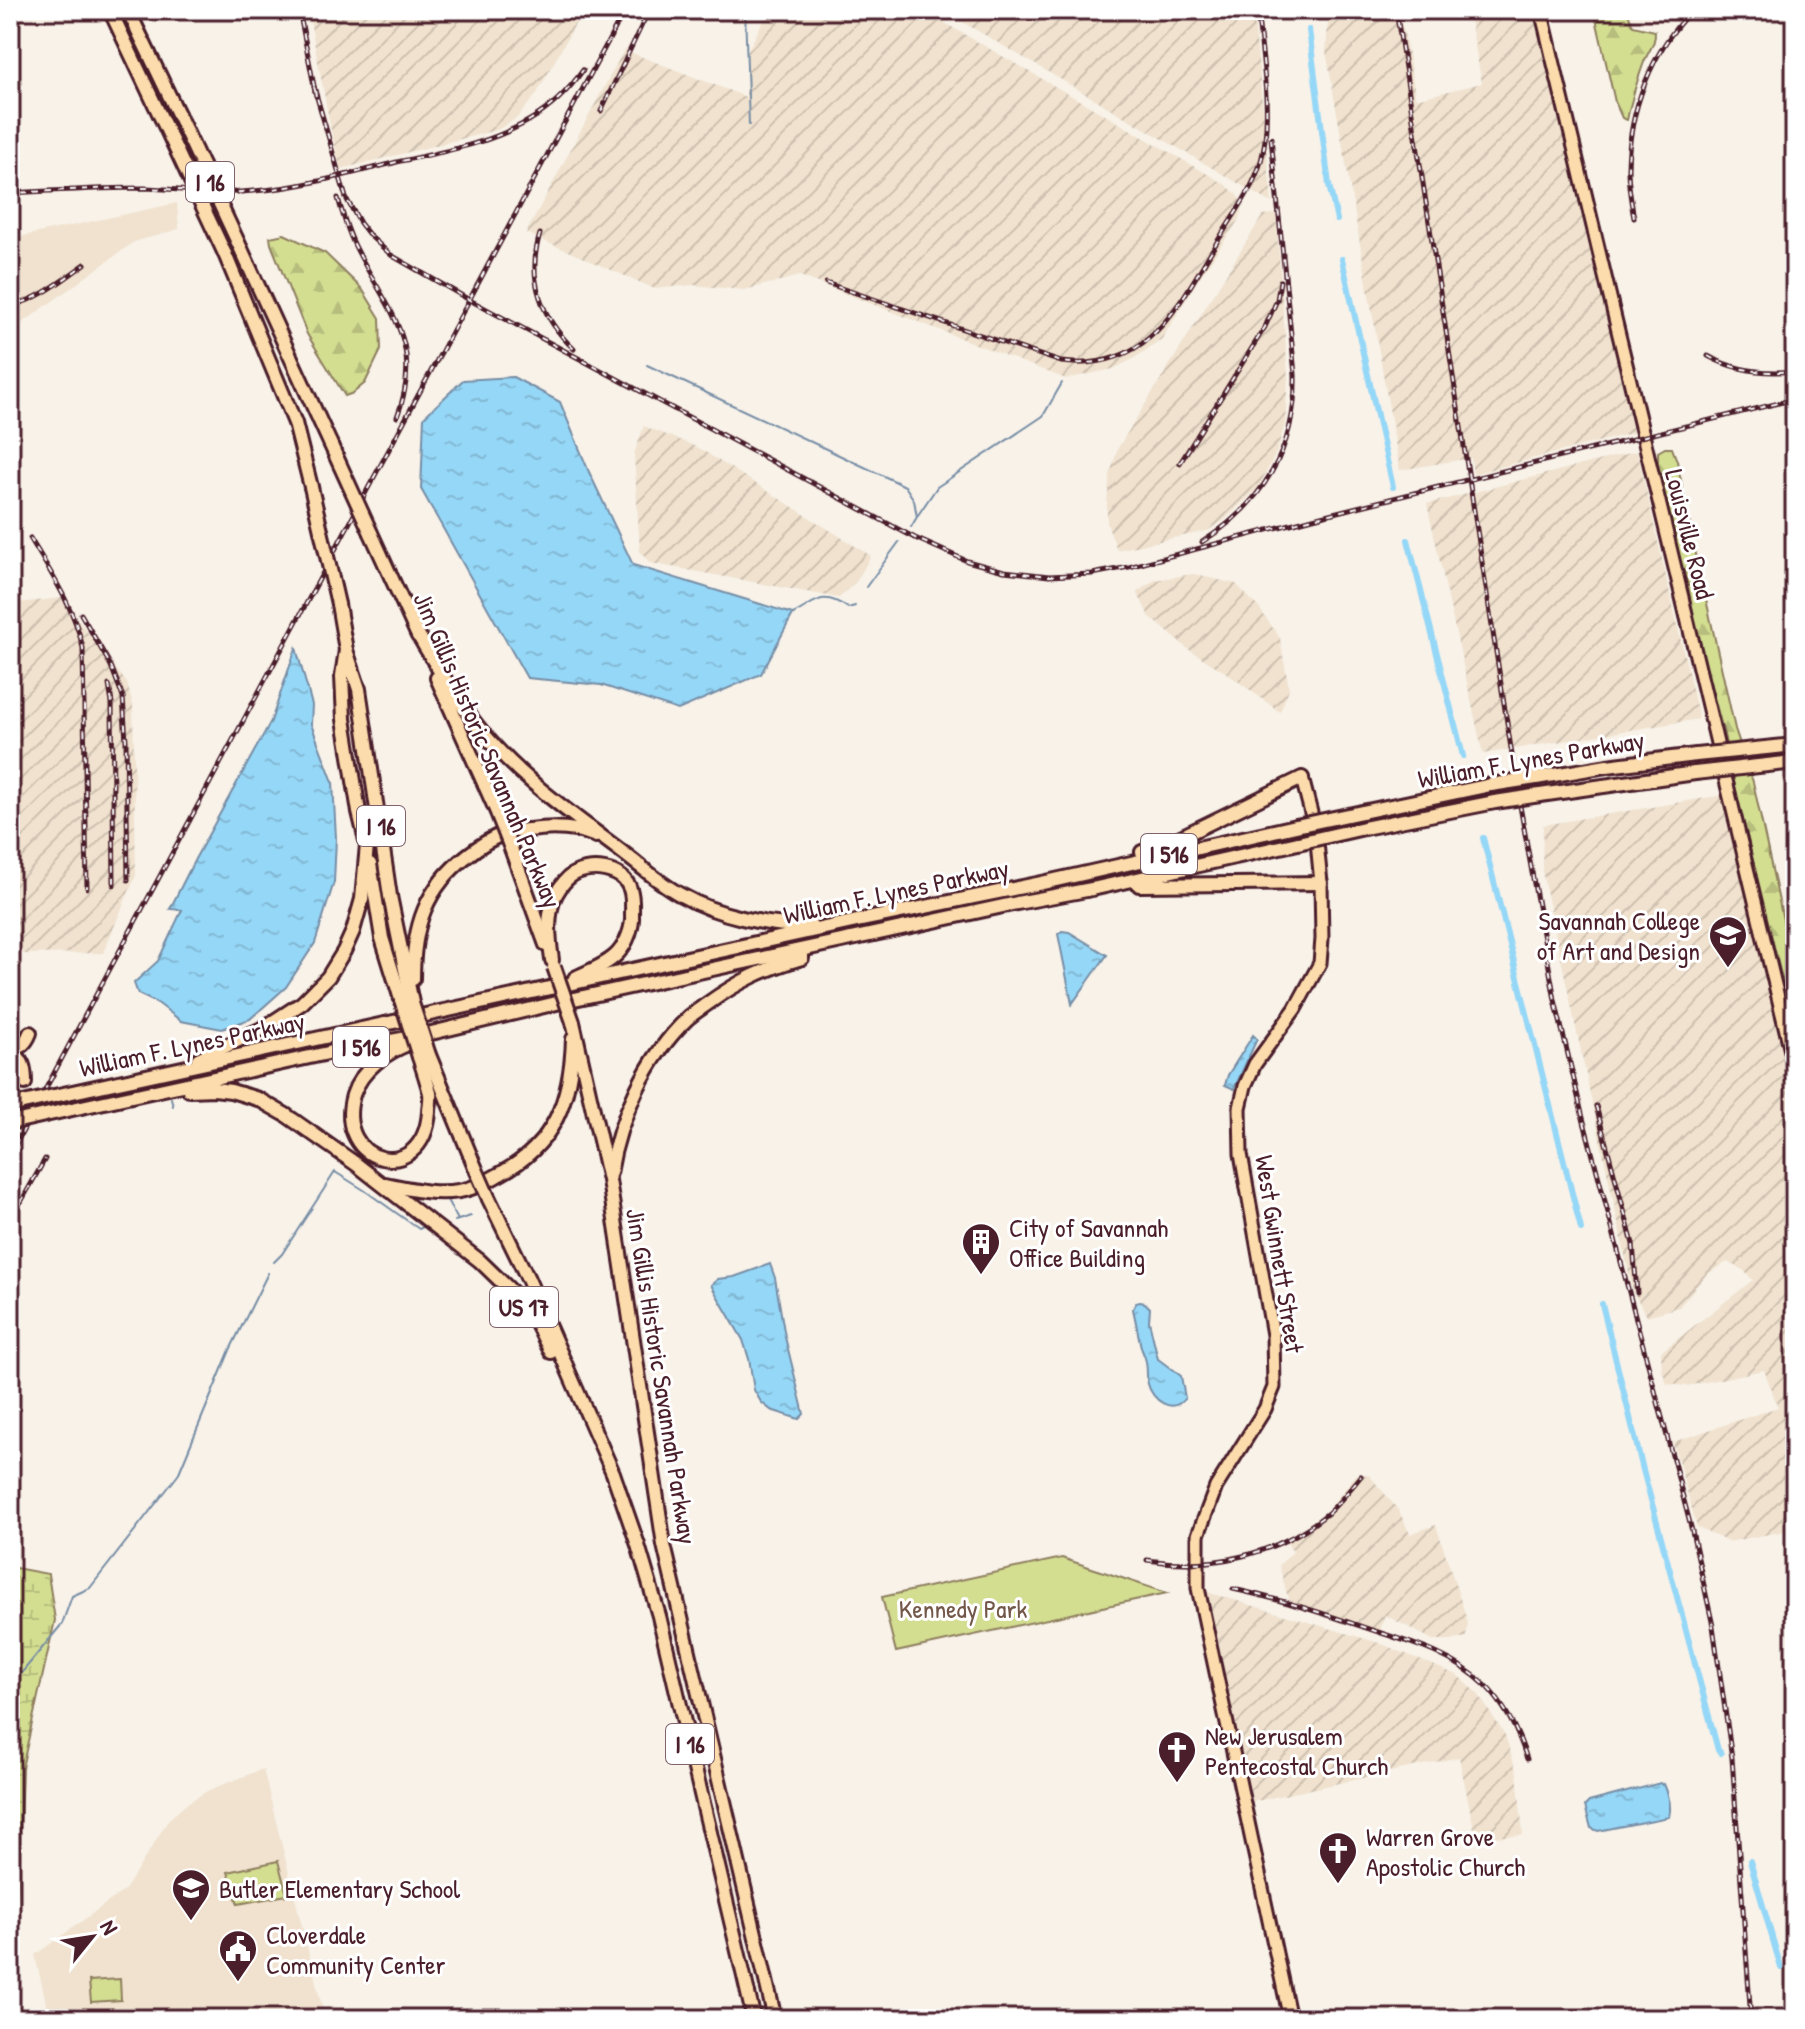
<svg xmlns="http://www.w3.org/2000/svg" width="1805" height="2029" font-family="'Patrick Hand',sans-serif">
	<defs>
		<pattern id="industrial-furrows" width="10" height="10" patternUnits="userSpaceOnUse" patternTransform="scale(2)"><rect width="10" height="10" fill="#f0e2ce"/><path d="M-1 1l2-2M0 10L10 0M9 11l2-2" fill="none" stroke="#cfc1b1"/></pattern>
		<pattern id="forest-firs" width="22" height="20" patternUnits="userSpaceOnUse" patternTransform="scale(2)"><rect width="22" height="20" fill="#d3de91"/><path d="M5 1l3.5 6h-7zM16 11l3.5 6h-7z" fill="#b7be7d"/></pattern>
		<pattern id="wetland-marsh" width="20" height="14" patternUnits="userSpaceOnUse" patternTransform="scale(2)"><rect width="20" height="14" fill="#d3de91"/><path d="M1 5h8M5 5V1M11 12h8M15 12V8" fill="none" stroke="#b7be7d"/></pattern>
		<pattern id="water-ripples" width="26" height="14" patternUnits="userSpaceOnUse" patternTransform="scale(2)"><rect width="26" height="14" fill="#95d7f7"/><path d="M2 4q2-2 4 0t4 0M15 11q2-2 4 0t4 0" fill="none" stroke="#82b8d4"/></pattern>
	</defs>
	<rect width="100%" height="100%" fill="#f8f2e9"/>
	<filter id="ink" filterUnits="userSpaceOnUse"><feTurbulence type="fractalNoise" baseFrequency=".0125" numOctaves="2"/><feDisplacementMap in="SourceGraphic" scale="16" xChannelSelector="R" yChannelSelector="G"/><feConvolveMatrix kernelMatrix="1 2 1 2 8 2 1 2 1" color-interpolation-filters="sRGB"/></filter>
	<g filter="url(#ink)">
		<g fill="#f0e2ce">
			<path d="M177 203 179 229 134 242 10 332V239Z"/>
			<path d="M263 1769 325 2019H50L35 1955 125 1890 169 1819 189 1802 209 1790Z"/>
		</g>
		<g fill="url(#industrial-furrows)">
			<path d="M308 10H583L536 95 517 118 497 130 341 169 332 135Z"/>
			<path d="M769 10H922L1223 183 1237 194 1243 207 1238 221 1197 281 1162 339 1133 359 1113 369 1066 379 800 276 744 290 693 285 655 289 526 233 624 50 746 97V54Z"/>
			<path d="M942 10H1253L1272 203Z"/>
			<path d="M1329 10H1397L1404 32 1416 99 1482 83 1468 10H1533L1636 432 1473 474 1471 458 1400 470 1326 51Z"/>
			<path d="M1276 214 1288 378 1285 424 1277 451 1258 488 1223 521 1207 531 1117 550 1107 523V502L1110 474 1118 448 1263 215Z"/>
			<path d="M644 426 697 447 871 556 856 582 839 598 650 563 640 551 634 454Z"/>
			<path d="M1637 451 1699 719 1483 754 1427 504Z"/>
			<path d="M1193 574 1236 584 1259 608 1280 638 1289 689 1280 712 1225 672 1188 649 1149 616 1137 592 1155 580Z"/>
			<path d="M61 598 127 683 133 705 136 875 103 953 23 954 10 898V604Z"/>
			<path d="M1730 794 1795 1068V1529L1728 1542 1697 1527 1673 1442 1778 1407 1764 1370 1687 1386 1667 1384 1662 1370 1661 1352 1753 1280 1743 1270 1727 1262 1706 1275 1679 1307 1647 1316 1633 1292 1542 871 1543 825Z"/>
			<path d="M10 978 22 1033 10 1031Z"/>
			<path d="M1357 1474 1369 1475 1399 1511 1410 1534 1436 1525 1468 1623 1466 1637 1451 1640H1433L1385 1615 1379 1633 1289 1602 1279 1565 1293 1552 1285 1540 1326 1512Z"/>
			<path d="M1207 1592 1379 1643 1457 1675 1478 1694 1505 1735 1517 1773 1523 1835 1476 1838 1459 1757 1252 1802Z"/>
		</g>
		<g fill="#d3de91" stroke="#8e7e5e" stroke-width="2">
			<path d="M1062 1558 1167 1593 896 1652 882 1597Z"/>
			<path d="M278 1861 287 1895 238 1904 228 1872Z"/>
			<path d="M120 1979 121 2000 91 2002 89 1981Z"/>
		</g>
		<g fill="url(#forest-firs)" stroke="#8e7e5e" stroke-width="2">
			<path d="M1594 10H1627L1633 26 1655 31C1656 44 1648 51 1644 62 1637 81 1631 100 1627 120L1622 118 1615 102Z"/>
			<path d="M284 234 325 253 362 289 380 318 381 350 365 383 353 393 345 396 307 334 271 244 270 237Z"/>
			<path d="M1665 448H1672L1677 461 1695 550 1735 729 1753 782 1795 975V1032L1737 795 1723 730 1697 635 1688 585 1677 553 1658 465V452Z"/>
		</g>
		<path fill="url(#wetland-marsh)" stroke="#8e7e5e" stroke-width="2" d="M10 1567 48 1574 55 1620 22 1768 13 2019H10Z"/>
		<g fill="url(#water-ripples)" stroke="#778da5" stroke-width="2">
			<path d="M513 377 560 402 589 472 633 565 793 614 761 674 678 710 601 685 527 678 421 489 424 417 463 380Z"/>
			<path d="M296 648 312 705 311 724 333 782 336 838 334 882 315 943 286 987 250 1019 222 1029 181 1021 159 1004 138 994 134 983 158 961 182 910 170 909 195 859 271 721Z"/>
			<path d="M1062 931 1069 932 1107 955 1072 1004 1058 934Z"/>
			<path d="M1253 1035 1257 1039 1234 1089 1225 1085 1228 1075Z"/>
			<path d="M770 1264 775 1278 785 1337 804 1414 799 1419 771 1410 761 1402 754 1390 749 1359 743 1340 711 1285 718 1279 734 1277Z"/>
			<path d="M1140 1302 1145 1303 1150 1308 1149 1321 1158 1359 1181 1376 1185 1398C1172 1415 1152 1400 1148 1384 1146 1376 1148 1366 1145 1358 1144 1354 1142 1351 1141 1347 1138 1334 1136 1322 1133 1309L1136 1303Z"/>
			<path d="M1660 1783 1662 1785 1664 1784C1669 1795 1672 1806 1669 1817L1598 1831 1591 1828 1585 1806 1589 1802Z"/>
		</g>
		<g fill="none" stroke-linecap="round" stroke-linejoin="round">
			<g stroke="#778da5" stroke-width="2">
				<path d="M745 10 749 125"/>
				<path d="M647 365 905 486 914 500 917 517 911 527"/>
				<path d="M918 515 937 487 1043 416 1062 383"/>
				<path d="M866 587 899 542"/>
				<path d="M793 614C817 602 821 590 848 608L855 606"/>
				<path d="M171 1098 173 1106"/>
				<path d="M447 1200 458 1220"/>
				<path d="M455 1221 471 1216"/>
				<path d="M274 1262 282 1254 335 1172 364 1190 419 1229 423 1227"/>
				<path d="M10 1687 62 1624 72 1596 90 1588 178 1475 230 1350 268 1273"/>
			</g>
			<g stroke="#95d7f7" stroke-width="6">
				<path d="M1307 10 1308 13"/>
				<path d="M1309 30 1329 185 1337 220"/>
				<path d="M1342 259 1393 487"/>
				<path d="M1408 540 1463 756"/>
				<path d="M1483 838 1581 1229"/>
				<path d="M1602 1304 1643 1470 1718 1750 1721 1753"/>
				<path d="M1750 1861 1781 1968"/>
				<path d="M1790 2016V2019"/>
			</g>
			<g stroke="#4a1f2b" stroke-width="17">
				<g id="major">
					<path d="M1541 10 1795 1068"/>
					<path d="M1290 2019 1198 1588V1535L1216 1487 1265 1409 1274 1387 1273 1335 1241 1154 1240 1108 1245 1086 1255 1064 1295 1009 1320 963 1322 939 1321 883 1316 832 1302 778"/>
				</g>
			</g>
			<g stroke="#4a1f2b" stroke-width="18">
				<g id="highway">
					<path d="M110 10 166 128"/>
					<path d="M128 10 178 114"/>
					<path d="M242 251 330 443"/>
					<path d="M225 254 295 423 311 487"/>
					<path d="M371 533 418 636"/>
					<path d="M338 604 346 650 359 689 390 896 412 1003"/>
					<path d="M416 631C436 665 455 698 479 728 519 778 572 814 622 852 641 866 660 884 681 895 718 916 768 926 811 926"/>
					<path d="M437 678 496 810"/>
					<path d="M1536 778 1607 766 1696 755"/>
					<path d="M1540 795 1695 773"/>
					<path d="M1362 812 1491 785"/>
					<path d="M1364 828 1495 802"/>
					<path d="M509 843 546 945"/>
					<path d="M1142 852 1160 847 1302 778"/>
					<path d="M370 864 382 938 403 1006"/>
					<path d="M1139 885 1321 883"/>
					<path d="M552 960C549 939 546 914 556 894 560 887 566 879 572 875 589 864 623 868 630 889 633 897 632 906 632 914 633 927 627 943 618 953 607 965 589 971 575 978"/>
					<path d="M413 979C413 927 425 888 468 855 478 847 492 838 505 833 512 831 521 831 529 830 551 827 575 827 596 836"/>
					<path d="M573 1022 609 1180 664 1545 775 2019"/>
					<path d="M411 1043C387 1051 361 1070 353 1095 333 1164 423 1188 429 1112 429 1106 431 1099 430 1093 427 1081 423 1069 419 1057"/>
					<path d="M10 1050C21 1048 26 1043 30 1033"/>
					<path d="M10 1051C23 1058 25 1068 25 1083"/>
					<path d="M429 1055 475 1167"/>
					<path d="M198 1059 262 1029 302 1003 328 977 344 951 353 931 362 899 367 845 359 812 344 719 342 676 346 650"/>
					<path d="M189 1090 214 1089 231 1091 258 1099 286 1115 356 1164 480 1261 513 1293 537 1324 551 1352"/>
					<path d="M54 1096 857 921 1042 883 1296 826"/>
					<path d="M54 1113 328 1053 423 1035 565 1001 1017 903 1092 889 1298 843"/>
					<path d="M610 1173C619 1118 647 1057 687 1019 693 1013 700 1009 707 1004 739 981 764 969 802 958"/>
					<path d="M385 1184C410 1189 434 1195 459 1191 474 1189 487 1181 500 1174 555 1144 571 1100 573 1039"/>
					<path d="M489 1199 528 1279 613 1473 638 1545 659 1616 754 2019"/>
				</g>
			</g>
			<use href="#major" stroke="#fcdcac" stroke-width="11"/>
			<use href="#highway" stroke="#fcdcac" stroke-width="12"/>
			<g stroke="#4a1f2b" stroke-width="5">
				<g id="rail">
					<path d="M299 10 316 96"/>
					<path d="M1396 10 1520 806 1555 1000 1583 1118 1692 1531 1713 1626 1732 1758 1751 2019"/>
					<path d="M314 87 346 198 360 223 370 236 391 255 466 298 915 538 967 561 1004 571 1049 576 1092 574 1129 567 1313 518 1795 399"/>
					<path d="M601 111 649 10"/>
					<path d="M10 193C55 191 100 188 144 188 181 189 217 195 254 191 302 187 350 174 397 162 442 152 490 144 530 120 551 108 569 90 583 70"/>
					<path d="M338 198C343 216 348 233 357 250 388 311 425 343 397 417"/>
					<path d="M1634 218C1631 202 1628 185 1628 168 1629 111 1651 51 1692 10"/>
					<path d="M540 234C526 278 542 319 574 349"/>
					<path d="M826 283 1061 362C1150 373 1178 305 1217 242 1233 216 1253 190 1261 161 1273 117 1262 56 1257 10"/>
					<path d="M10 306C39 300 61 281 85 264"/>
					<path d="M1708 356C1735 371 1764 374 1795 371"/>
					<path d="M1180 463 1265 327 1277 300 1280 281"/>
					<path d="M30 538C51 573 74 607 83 648L87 888"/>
					<path d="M1202 542C1263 504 1297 447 1295 374L1271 138"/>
					<path d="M81 614 111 666 123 697 126 741 128 880"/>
					<path d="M109 685 112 703 114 885"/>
					<path d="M1596 1106 1633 1244 1637 1293"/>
					<path d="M10 1155 625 10"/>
					<path d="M21 1202 45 1159"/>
					<path d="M1147 1560C1212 1570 1277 1555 1328 1513 1340 1502 1351 1488 1361 1476"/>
					<path d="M1233 1589C1279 1599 1320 1612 1363 1627 1405 1641 1452 1653 1485 1685 1506 1706 1518 1731 1527 1759"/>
				</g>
			</g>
			<use href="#rail" stroke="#fff" stroke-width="2" stroke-dasharray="6" stroke-linecap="butt"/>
			<g stroke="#4a1f2b" stroke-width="18" stroke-linecap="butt">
				<g id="highway-bridge">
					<path d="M178 114 242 251"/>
					<path d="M166 128 225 254"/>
					<path d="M330 443 371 533"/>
					<path d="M311 487 338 604"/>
					<path d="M1696 755 1795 745"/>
					<path d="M1695 773 1795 762"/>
					<path d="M1491 785 1536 778"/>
					<path d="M1495 802 1540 795"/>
					<path d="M496 810 509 843"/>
					<path d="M1296 826 1362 812"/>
					<path d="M1298 843 1364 828"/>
					<path d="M554 967 573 1022"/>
					<path d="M412 1003 429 1055"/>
					<path d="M403 1006 419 1057"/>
					<path d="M10 1106 54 1096"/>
					<path d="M10 1123 54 1113"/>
					<path d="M475 1167 489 1199"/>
				</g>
			</g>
			<use href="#highway-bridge" stroke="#fcdcac" stroke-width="12"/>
		</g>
	</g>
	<defs>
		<g id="university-pin" transform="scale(2)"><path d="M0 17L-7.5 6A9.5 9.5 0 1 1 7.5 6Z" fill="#4a1f2b" stroke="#fff"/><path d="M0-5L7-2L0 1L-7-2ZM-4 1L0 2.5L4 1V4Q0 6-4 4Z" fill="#fff"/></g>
		<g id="building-pin" transform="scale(2)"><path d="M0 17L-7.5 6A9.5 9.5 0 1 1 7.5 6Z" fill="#4a1f2b" stroke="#fff"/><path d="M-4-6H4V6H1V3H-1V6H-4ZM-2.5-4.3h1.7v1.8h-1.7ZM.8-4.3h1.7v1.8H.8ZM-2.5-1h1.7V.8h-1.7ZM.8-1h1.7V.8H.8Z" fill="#fff"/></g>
		<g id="church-pin" transform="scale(2)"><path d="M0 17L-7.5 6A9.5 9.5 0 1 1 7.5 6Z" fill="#4a1f2b" stroke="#fff"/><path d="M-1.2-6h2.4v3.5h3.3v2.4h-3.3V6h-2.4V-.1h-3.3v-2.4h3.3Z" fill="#fff"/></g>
		<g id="school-pin" transform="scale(2)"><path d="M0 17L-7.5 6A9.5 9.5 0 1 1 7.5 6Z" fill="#4a1f2b" stroke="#fff"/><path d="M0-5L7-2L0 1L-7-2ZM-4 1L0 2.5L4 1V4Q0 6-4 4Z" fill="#fff"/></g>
		<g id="civic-pin" transform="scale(2)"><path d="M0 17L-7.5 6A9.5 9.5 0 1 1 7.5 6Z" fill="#4a1f2b" stroke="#fff"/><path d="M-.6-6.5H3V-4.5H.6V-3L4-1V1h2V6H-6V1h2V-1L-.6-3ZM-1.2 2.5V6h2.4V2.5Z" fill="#fff"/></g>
	</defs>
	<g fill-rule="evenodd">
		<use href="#university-pin" x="1728" y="935"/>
		<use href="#building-pin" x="981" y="1242"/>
		<use href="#church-pin" x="1177" y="1750"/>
		<use href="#church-pin" x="1338" y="1851"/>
		<use href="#school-pin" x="191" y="1888"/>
		<use href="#civic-pin" x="238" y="1949"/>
	</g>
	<g text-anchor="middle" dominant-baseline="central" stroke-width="6" stroke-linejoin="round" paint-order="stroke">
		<g fill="#fff" stroke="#80626b" stroke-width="2">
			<rect x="186" y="162" width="48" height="40" rx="6"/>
			<rect x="357" y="806" width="48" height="40" rx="6"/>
			<rect x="1141" y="834" width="56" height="40" rx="6"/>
			<rect x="333" y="1027" width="56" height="40" rx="6"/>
			<rect x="490" y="1287" width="68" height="40" rx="6"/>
			<rect x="666" y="1724" width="48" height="40" rx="6"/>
		</g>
		<g font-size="24" font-weight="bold" fill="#4a1f2b">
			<text x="210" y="182">I 16</text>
			<text x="381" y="826">I 16</text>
			<text x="1169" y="854">I 516</text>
			<text x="361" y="1047">I 516</text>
			<text x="524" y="1307">US 17</text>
			<text x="690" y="1744">I 16</text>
		</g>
		<g font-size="26" fill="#4a1f2b" stroke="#fff">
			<text transform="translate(1690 534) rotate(76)">Louisville Road</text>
			<text transform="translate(488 750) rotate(67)">Jim Gillis Historic Savannah Parkway</text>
			<text transform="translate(1531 759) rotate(-10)">William F. Lynes Parkway</text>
			<text transform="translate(896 891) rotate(-12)">William F. Lynes Parkway</text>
			<text transform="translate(192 1044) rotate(-12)">William F. Lynes Parkway</text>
			<text transform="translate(1280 1254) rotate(81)">West Gwinnett Street</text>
			<text transform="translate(662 1376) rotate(81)">Jim Gillis Historic Savannah Parkway</text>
		</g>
		<g font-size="26" fill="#4a1f2b" stroke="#fff" text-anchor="start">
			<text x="1700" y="920" text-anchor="end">Savannah College<tspan x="1700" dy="30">of Art and Design</tspan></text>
			<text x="1009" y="1227">City of Savannah<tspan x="1009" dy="30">Office Building</tspan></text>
			<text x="1205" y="1735">New Jerusalem<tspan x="1205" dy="30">Pentecostal Church</tspan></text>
			<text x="1366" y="1836">Warren Grove<tspan x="1366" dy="30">Apostolic Church</tspan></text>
			<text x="219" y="1888">Butler Elementary School</text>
			<text x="266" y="1934">Cloverdale<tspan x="266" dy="30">Community Center</tspan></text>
		</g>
		<g font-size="26" fill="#73584a" stroke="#fff">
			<text x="963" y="1608">Kennedy Park</text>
		</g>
	</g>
	<rect width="1805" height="2029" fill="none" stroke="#fff" stroke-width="40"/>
	<rect x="20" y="20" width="1765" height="1989" fill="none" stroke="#4a1f2b" stroke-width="3" filter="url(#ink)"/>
	<g transform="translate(92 1937) rotate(60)" stroke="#ffffff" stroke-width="6" paint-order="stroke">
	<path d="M0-6L14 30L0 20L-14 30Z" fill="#4a1f2b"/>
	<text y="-12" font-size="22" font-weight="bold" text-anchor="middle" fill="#4a1f2b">N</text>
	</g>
</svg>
